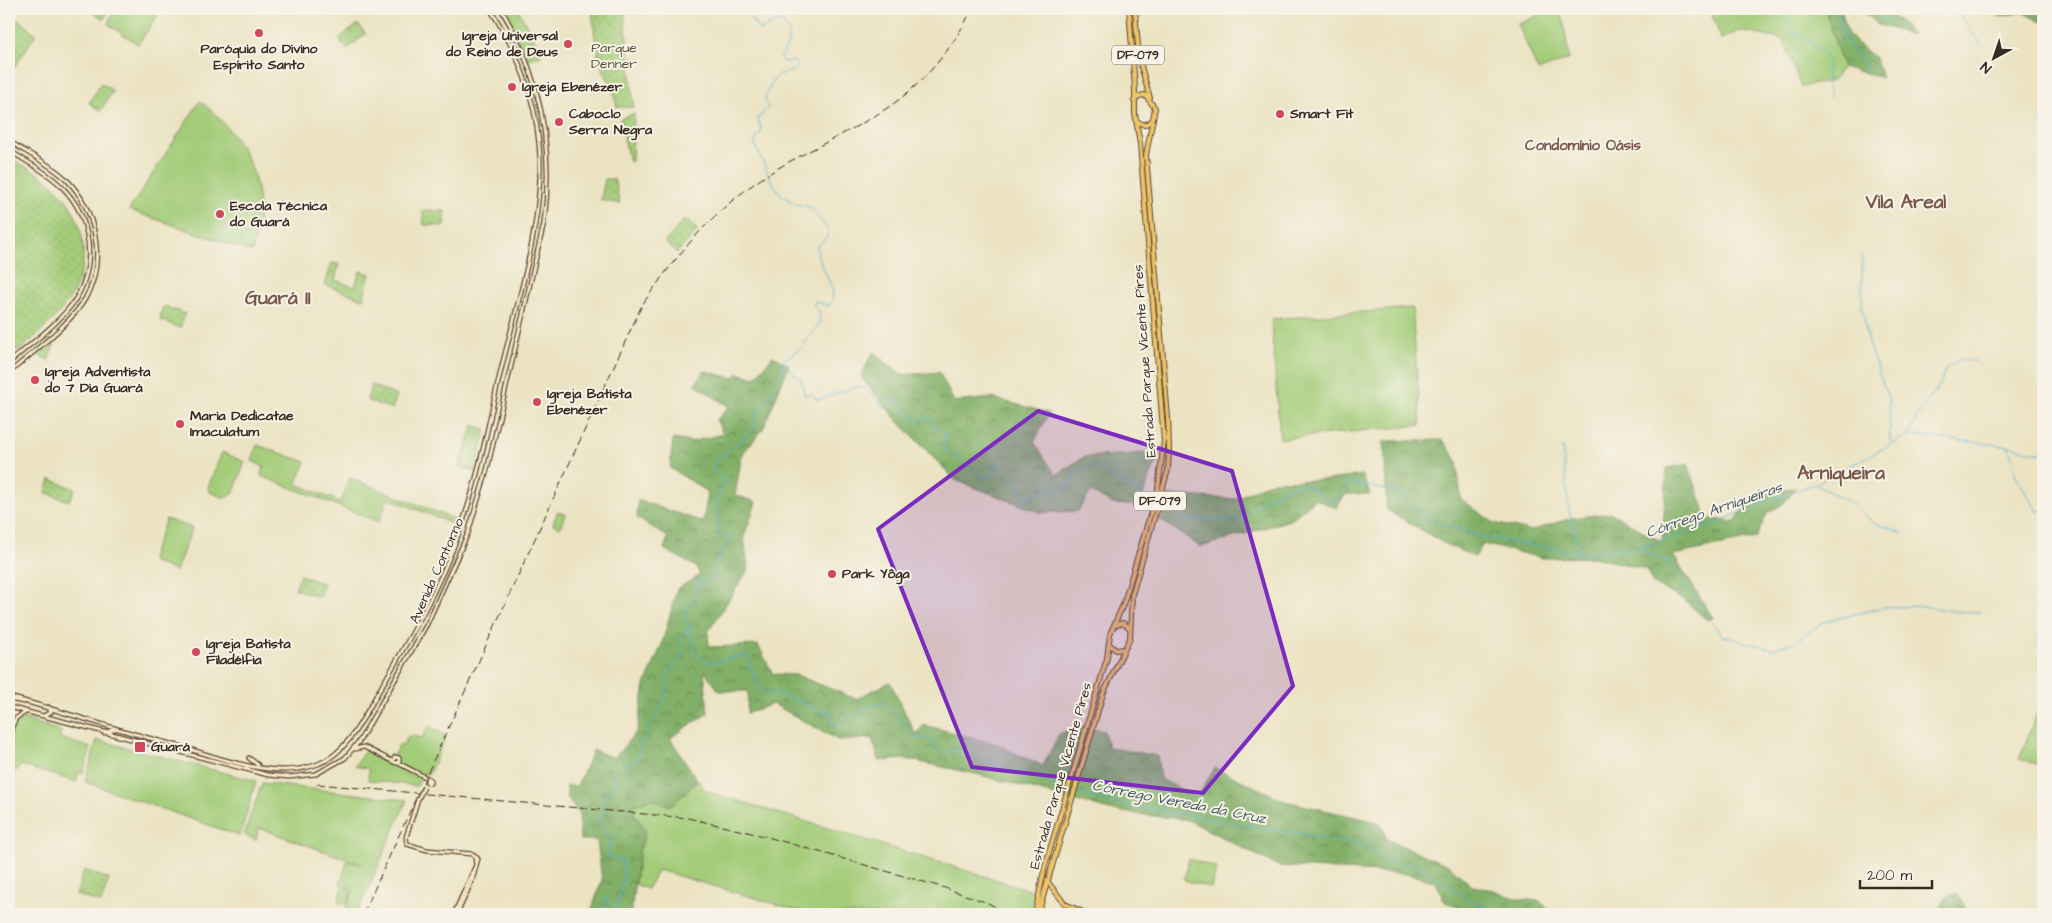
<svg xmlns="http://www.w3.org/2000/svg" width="2052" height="923" font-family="'Architects Daughter',sans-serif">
	<defs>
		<pattern id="forest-crowns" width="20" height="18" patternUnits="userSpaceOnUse" patternTransform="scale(1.25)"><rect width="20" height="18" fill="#82b068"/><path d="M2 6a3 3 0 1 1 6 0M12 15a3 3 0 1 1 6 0" fill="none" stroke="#6c8f55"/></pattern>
		<pattern id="park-dots" width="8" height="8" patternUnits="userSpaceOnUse" patternTransform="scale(1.25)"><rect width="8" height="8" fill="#a3cc78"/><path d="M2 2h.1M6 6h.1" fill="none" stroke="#8daf67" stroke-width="1.8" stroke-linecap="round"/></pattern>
	</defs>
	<rect width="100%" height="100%" fill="#f7f3e8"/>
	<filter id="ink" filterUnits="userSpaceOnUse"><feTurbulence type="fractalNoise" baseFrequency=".02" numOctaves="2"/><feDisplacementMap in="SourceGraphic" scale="10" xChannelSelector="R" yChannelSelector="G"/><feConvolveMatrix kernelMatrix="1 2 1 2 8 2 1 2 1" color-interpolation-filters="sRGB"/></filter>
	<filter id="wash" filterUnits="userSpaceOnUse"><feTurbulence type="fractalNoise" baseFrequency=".0096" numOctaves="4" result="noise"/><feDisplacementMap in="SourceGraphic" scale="20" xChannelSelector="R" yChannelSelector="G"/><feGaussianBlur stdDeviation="1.12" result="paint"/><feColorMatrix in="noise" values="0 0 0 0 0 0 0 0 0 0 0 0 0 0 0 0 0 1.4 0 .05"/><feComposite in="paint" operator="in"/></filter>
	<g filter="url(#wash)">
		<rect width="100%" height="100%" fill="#ebe3c2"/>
		<g fill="#a3cc78" stroke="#6f7b4b">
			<path d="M87 9H110L104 19Z"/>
			<path d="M114 9H162L138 44 108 24Z"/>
			<path d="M502 9H518L540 51V56L528 59Z"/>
			<path d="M1553 9H1558L1563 19 1569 59 1538 71 1518 24Z"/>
			<path d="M1710 9H1825L1843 67 1832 81 1801 87 1783 39 1739 31 1721 39Z"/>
			<path d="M200 101C237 131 264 172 258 222 257 232 254 242 252 252L129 210Z"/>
			<path d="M1412 308 1421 425 1280 439 1271 319Z"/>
			<path d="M257 445 306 462 296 484 341 502 350 478 454 519 453 524 388 498 379 522 261 476 264 467 252 461Z"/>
			<path d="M222 452 245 462 233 494 225 498 210 492 208 487Z"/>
			<path d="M557 512 565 514 560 528 553 524Z"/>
			<path d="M166 519 192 528 176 571 153 562 151 558Z"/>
			<path d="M19 717 61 731 60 738 91 748 83 773 79 772 76 782 20 765 17 770H13L9 779C9 758 6 735 19 717Z"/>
			<path d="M429 726 446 736 429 774H423L417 786 368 780 369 769 355 766 365 750 389 762 400 744 403 745 409 735 422 738Z"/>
			<path d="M97 740 256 781 240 836 85 782Z"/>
			<path d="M698 781 706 791 1036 892 1029 914H810L658 870 647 889 635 884 639 851 646 831 630 807 651 798 670 806Z"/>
			<path d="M262 783 407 800 357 914H344L354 889 340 884 347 861 363 865 259 828 256 840 244 835Z"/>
			<path d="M1189 859 1217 868 1211 888 1184 880Z"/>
			<path d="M343 887 352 890 347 905 338 902Z"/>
		</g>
		<g fill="url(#forest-crowns)" stroke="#5e6d43">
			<path d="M1825 9H1841L1848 35 1876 59 1882 78 1843 67Z"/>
			<path d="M1861 9C1887 9 1896 15 1912 35L1876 24Z"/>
			<path d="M1993 9H2043V23L2022 12 1999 17Z"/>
			<path d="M873 352 901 375 939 372 954 402 992 398 1049 413 1034 442 1056 475 1084 457 1160 452 1139 506 1113 504 1091 492 1078 511 1042 513 955 480 897 420 861 377Z"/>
			<path d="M773 356 789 365 763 429 742 454 735 495 756 502 744 537 748 570 708 632 709 647 758 645 773 674 796 675 856 699 890 682 916 735 924 725 994 743 1043 766 1059 734 1078 726 1104 731 1108 747 1157 756 1160 779 1197 797 1215 768 1285 801 1373 821 1382 825 1386 839 1448 865 1472 886 1493 890 1517 899 1540 901 1552 914H1483L1445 902 1436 882 1408 874 1278 866 1188 820 1114 811 976 774 906 759 879 761 872 738 840 741 773 704 747 713 748 691H719L704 670 708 713 670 738 698 781 670 806 651 799 630 807 646 831 639 851 631 911 627 914H588L591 912 602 880 597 840H580L579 814 567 797V786H577L593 750 614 758 637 731 645 685 662 644 677 589 700 575 696 567 664 549 668 537 637 518 638 500 703 522 708 492 670 468 673 439 690 442 723 434 716 420 729 407 695 384 705 371 733 378 738 373 755 378Z"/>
			<path d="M1443 440 1457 461 1461 499 1494 523 1530 531 1572 518 1611 513 1662 542 1667 468 1688 464 1707 518 1734 522 1752 498 1796 487 1783 504 1767 513 1756 538 1673 555 1713 618 1707 620 1684 600 1653 584 1646 569 1593 557 1543 558 1483 544 1475 557 1447 545 1387 510 1384 441Z"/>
			<path d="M1362 475 1370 494H1346L1336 508 1316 499 1290 520 1201 547 1159 519 1166 495 1235 499 1273 481 1330 480Z"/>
			<path d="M1957 893 1965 907 1957 914H1936L1946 897Z"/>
		</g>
		<g fill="url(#park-dots)" stroke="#6f7b4b">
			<path d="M592 9H624L634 107H617L612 87 597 57 599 48 595 38Z"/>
			<path d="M19 20 36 34 13 69 9 66V24L10 21Z"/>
			<path d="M358 24 366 34 347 49 339 39Z"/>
			<path d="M101 83 113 91 100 111 89 103Z"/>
			<path d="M634 113 632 161 629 162 620 119Z"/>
			<path d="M9 158C22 165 37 172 48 181 83 208 95 260 70 298 57 318 38 334 20 350H12L9 352Z"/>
			<path d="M605 179H614L620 204 601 200Z"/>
			<path d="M425 210 445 211V226L424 225 423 212Z"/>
			<path d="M685 219 698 230 677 253 665 242Z"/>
			<path d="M332 263 339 264 335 280 355 287 360 271 370 274 363 299 325 285Z"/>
			<path d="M165 306 185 314 180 328 160 320 162 308Z"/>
			<path d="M49 339 56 341 48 360 37 354 36 352Z"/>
			<path d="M372 385 397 396 392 409 367 400Z"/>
			<path d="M474 425 486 430 475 472 459 466Z"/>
			<path d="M50 479 75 489 69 501 46 493Z"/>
			<path d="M300 575 324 584 319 597 295 589Z"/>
			<path d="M2039 708 2043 710V766L2019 759Z"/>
			<path d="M84 870 109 879 101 903 76 895Z"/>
		</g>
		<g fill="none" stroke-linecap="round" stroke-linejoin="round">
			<g stroke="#4fadce" stroke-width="1">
				<path d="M743 9 760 31 777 21C795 26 789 47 780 58L783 62 793 61 798 66 792 71 777 75 766 94 765 100 768 107 758 119 762 131 756 138 755 145 771 180 781 195 797 204 811 208 829 231 827 237 817 246C815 263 843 292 829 306L815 301 814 305 819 311 820 323 801 348 783 361C783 384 767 401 754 419L757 425C751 432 723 457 716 459L712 470 724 480C718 496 712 510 720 525L718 536 720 539 729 536 731 539C727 545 721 550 719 556 714 570 723 574 705 583L699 580 696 592 685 614 696 653 709 663 745 655 763 693H779L822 712 831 711 832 723 838 724 872 705 886 703 917 738C933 738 930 741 940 753L954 750 1103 801 1365 845 1382 859 1416 865 1473 902 1503 914"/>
				<path d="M1781 9 1795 33 1815 45 1828 60 1827 81 1830 97"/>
				<path d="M1837 9 1844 38 1869 71"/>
				<path d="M1869 9 1890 24"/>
				<path d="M1963 9 1961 16 1972 33 1984 47"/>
				<path d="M2033 9 2043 14"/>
				<path d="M1862 257V307L1868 343 1889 400 1890 442"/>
				<path d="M783 361 795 375 801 378 805 396 811 394 818 400 858 386 869 391 883 407H888L895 399 899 401 910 417H915L917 421 930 417 935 426 945 434 943 441 945 450C953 456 962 460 971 466 979 472 982 482 995 476L994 467 1001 466 1003 473 1022 487 1021 493 1027 497 1046 489 1057 491 1072 483 1074 476 1072 473 1094 465 1152 500"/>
				<path d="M1909 435 1920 410 1940 385 1945 369 1959 360 1975 361"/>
				<path d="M1562 447 1569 509 1580 553"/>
				<path d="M2009 447 2016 476 2037 511 2043 510"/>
				<path d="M1816 485 1849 502 1874 523 1903 533"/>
				<path d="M1165 507 1184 519 1236 521 1273 495 1301 483 1337 504 1348 482 1402 493 1418 515 1481 537 1580 553 1630 549 1673 538 1720 522 1762 503 1815 484 1909 435 2009 446 2043 454"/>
				<path d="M1635 547 1669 562 1722 636 1773 649 1796 641 1823 622 1884 607 1924 606 1953 611 1980 612"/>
				<path d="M607 914 604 903 606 898 614 909H617C622 893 624 878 623 861L608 856V845L617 838 616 836H607L598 820 604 813 601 802 616 780 615 775 617 771 626 773 629 763 638 758 646 733 665 700 668 673 683 655 679 650 683 635 688 628"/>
			</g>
		</g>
	</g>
	<g filter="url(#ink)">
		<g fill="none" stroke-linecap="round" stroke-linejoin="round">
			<g stroke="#554637" stroke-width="5.5">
				<g id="secondary">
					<path d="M9 141C27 153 50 164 66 179 96 209 107 261 85 299 69 326 32 352 9 373"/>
					<path d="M9 150C26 162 48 172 62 187 92 217 98 267 73 303 56 326 30 344 9 363"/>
					<path d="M9 697C66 712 122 732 179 746 221 758 275 781 318 764 348 753 364 716 379 691 409 640 439 588 459 533 481 473 490 411 506 350 521 291 542 220 540 159 538 105 519 53 490 9"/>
					<path d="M9 699 24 702"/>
					<path d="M9 707 268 775 289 777 316 774 345 758 360 740 427 624 468 533 487 470 544 223C554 147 540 74 501 9"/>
					<path d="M45 715 51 712 48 707"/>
					<path d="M9 733 16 718 26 712"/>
					<path d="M104 733 115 729"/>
					<path d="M354 749 364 747 396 763 399 762V758L395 757 393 761"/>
					<path d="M249 758 258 765"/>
					<path d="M398 763 429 779"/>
					<path d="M427 779 430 780V783L427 782Z"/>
					<path d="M418 799 406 837 407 844 427 850 473 854 478 859 472 881 457 914"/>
					<path d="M454 914 476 865 475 857"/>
				</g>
			</g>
			<g stroke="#554637" stroke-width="6">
				<g id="primary">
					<path d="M1135 9 1139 59 1150 98"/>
					<path d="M1137 121 1144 125 1152 121"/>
					<path d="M1115 625 1123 623 1130 628"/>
					<path d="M1109 644 1116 650 1124 649"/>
					<path d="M1047 881 1065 904 1087 914"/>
					<path d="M1035 914 1045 866 1107 658 1110 634 1123 605 1158 489 1164 441 1140 144 1135 114V88L1129 9"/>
					<path d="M1038 914 1103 694 1130 638 1132 595 1168 470 1169 448 1168 418 1146 155 1155 108 1145 95 1139 96 1134 101"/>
				</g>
			</g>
			<use href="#secondary" stroke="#f8e7c3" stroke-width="3"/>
			<use href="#primary" stroke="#eec469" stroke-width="4"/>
			<g stroke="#3b2a1e" stroke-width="1" stroke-dasharray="8 4" stroke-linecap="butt">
				<path d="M317 784 688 818 764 836 945 888 988 903 1008 914"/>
				<path d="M363 914 642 305C676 256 708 216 758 181 800 152 850 134 893 104 927 80 954 46 972 9"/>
			</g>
			<g stroke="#554637" stroke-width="5.5" stroke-linecap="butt">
				<path id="secondary-bridge" d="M418 799 424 787"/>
			</g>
			<use href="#secondary-bridge" stroke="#f8e7c3" stroke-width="3"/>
		</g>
	</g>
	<path fill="#7b2cbf" fill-opacity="0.2" stroke="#7b2cbf" stroke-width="4" stroke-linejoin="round" d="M1038 411 1232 471 1293 686 1203 793 972 767 878 529Z"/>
	<g fill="#d1495b" stroke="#f7f3e8" stroke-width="2">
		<circle cx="259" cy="33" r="5"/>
		<circle cx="568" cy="44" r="5"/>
		<circle cx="512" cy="87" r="5"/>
		<circle cx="1280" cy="114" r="5"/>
		<circle cx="559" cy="122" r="5"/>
		<circle cx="220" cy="214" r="5"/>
		<circle cx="35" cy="380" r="5"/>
		<circle cx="537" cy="402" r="5"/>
		<circle cx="180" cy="424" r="5"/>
		<circle cx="832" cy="574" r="5"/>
		<circle cx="196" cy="652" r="5"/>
		<rect x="134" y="741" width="12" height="12" rx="2.5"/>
	</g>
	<g text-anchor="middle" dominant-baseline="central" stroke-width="4" stroke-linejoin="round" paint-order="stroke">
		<g fill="#f7f3e8" stroke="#73665b" stroke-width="1">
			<rect x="1112" y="45.5" width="52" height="19" rx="4"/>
			<rect x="1134" y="491.5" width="52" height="19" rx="4"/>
		</g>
		<g font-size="12" font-weight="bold" fill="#3b2a1e">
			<text x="1138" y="55">DF-079</text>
			<text x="1160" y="501">DF-079</text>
		</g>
		<g font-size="14" font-weight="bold" fill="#3b2a1e" stroke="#f7f3e8" text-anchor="start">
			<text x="558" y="36" text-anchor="end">Igreja Universal<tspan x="558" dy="16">do Reino de Deus</tspan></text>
			<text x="259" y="49" text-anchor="middle">Paróquia do Divino<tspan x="259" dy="16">Espírito Santo</tspan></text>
			<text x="522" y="87">Igreja Ebenézer</text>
			<text x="569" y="114">Caboclo<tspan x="569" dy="16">Serra Negra</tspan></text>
			<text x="1290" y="114">Smart Fit</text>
			<text x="230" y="206">Escola Técnica<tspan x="230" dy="16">do Guará</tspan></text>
			<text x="45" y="372">Igreja Adventista<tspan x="45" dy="16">do 7 Dia Guará</tspan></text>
			<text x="547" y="394">Igreja Batista<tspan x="547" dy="16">Ebenézer</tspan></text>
			<text x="190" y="416">Maria Dedicatae<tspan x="190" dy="16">Imaculatum</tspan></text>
			<text x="842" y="574">Park Yôga</text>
			<text x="206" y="644">Igreja Batista<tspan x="206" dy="16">Filadélfia</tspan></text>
			<text x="151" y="747">Guará</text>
		</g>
		<g font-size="14" fill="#555234" stroke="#f7f3e8">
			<text x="614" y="48">Parque<tspan x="614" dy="16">Denner</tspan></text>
		</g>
		<g font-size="14" fill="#3b2a1e" stroke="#f7f3e8">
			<text transform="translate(1145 361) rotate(-94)">Estrada Parque Vicente Pires</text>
			<text transform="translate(437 571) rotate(-66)">Avenida Contorno</text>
			<text transform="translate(1061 776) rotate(-74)">Estrada Parque Vicente Pires</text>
		</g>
		<g font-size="15" font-weight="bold" fill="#795849" stroke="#f7f3e8">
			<text x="1583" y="145">Condomínio Oásis</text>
		</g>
		<g font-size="15" font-style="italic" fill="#42585c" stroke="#f7f3e8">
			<text transform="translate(1714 510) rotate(-19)">Córrego Arniqueiras</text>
			<text transform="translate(1179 802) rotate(11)">Córrego Vereda da Cruz</text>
		</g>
		<g font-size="19" font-weight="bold" fill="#795849" stroke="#f7f3e8">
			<text x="1906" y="202">Vila Areal</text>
			<text x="278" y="298">Guará II</text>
			<text x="1841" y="473">Arniqueira</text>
		</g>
	</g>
	<rect width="2052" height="923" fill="none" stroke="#f7f3e8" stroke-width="30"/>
	<g transform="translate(1994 58) rotate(220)" stroke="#f7f3e8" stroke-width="4" paint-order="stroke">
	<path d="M0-4L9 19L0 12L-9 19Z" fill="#3b2a1e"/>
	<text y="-8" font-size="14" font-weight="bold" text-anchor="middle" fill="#3b2a1e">N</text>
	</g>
	<path d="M1860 880v8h72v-8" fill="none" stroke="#3b2a1e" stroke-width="2.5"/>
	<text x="1867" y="880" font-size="15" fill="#3b2a1e" stroke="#f7f3e8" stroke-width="4" paint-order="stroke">200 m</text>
</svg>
